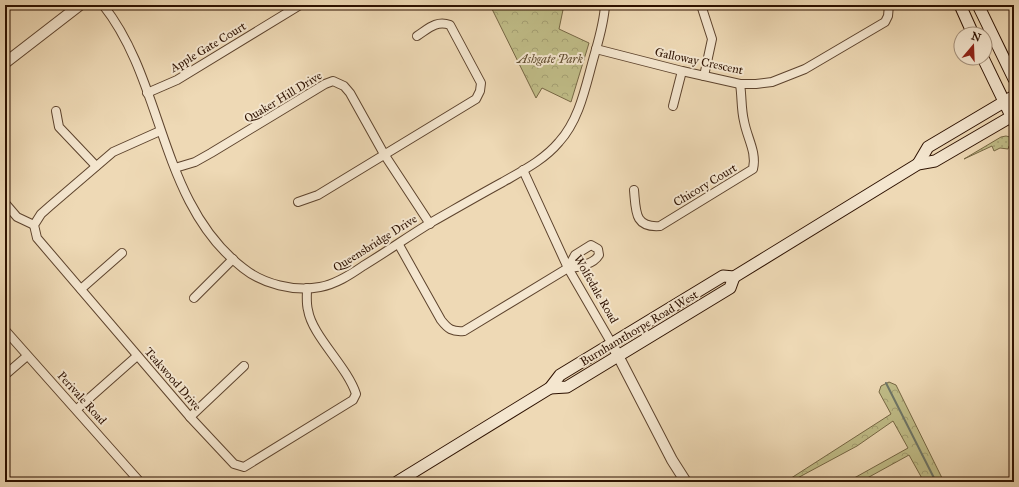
<svg xmlns="http://www.w3.org/2000/svg" width="1019" height="487" font-family="'IM FELL Great Primer',serif">
	<defs>
		<pattern id="grass-dots" width="8" height="8" patternUnits="userSpaceOnUse"><rect width="8" height="8" fill="#c0bd88"/><path d="M2 2h.1M6 6h.1" fill="none" stroke="#a5a174" stroke-width="1.8" stroke-linecap="round"/></pattern>
		<pattern id="forest-crowns" width="20" height="18" patternUnits="userSpaceOnUse"><rect width="20" height="18" fill="#c0bd88"/><path d="M2 6a3 3 0 1 1 6 0M12 15a3 3 0 1 1 6 0" fill="none" stroke="#a5a174"/></pattern>
	</defs>
	<rect width="100%" height="100%" fill="#eed9b5"/>
	<filter id="stains"><feTurbulence type="fractalNoise" baseFrequency=".005" numOctaves="4"/><feColorMatrix values="0 0 0 0 .2 0 0 0 0 .09 0 0 0 0 .02 0 0 0 .5 -.17"/></filter>
	<radialGradient id="worn" r=".72"><stop offset=".6" stop-color="#630" stop-opacity="0"/><stop offset="1" stop-color="#630" stop-opacity=".3"/></radialGradient>
	<path fill="url(#grass-dots)" stroke="#766744" d="M1006 136 1014 138V148L1009 146 1008 149 1000 148 994 151 992 146 964 159 1001 137Z"/>
	<g fill="url(#forest-crowns)" stroke="#766744">
		<path d="M490 5H564L559 29 589 43 571 102 542 88 536 98Z"/>
		<path d="M889 382 896 385 944 482H924L909 455 860 482H847L908 448 893 421 857 446 790 482H785L891 414 879 392 881 386Z"/>
	</g>
	<g fill="none" stroke-linecap="round" stroke-linejoin="round">
		<path stroke="#6e7668" stroke-width="2" d="M886 383 936 482"/>
		<g stroke="#5d432d" stroke-width="10">
			<g id="minor">
				<path d="M103 5C165 83 159 203 243 268 263 284 294 292 320 287 336 284 350 275 363 266 386 252 409 236 432 222 455 209 479 195 503 182 522 171 544 160 559 142 579 120 585 89 593 60 598 42 604 24 605 5"/>
				<path d="M701 5 712 39 704 76"/>
				<path d="M596 49 682 71 740 84H756L772 82 805 69 885 22 888 16 889 5"/>
				<path d="M147 93 177 80 300 5"/>
				<path d="M673 106 682 71"/>
				<path d="M56 111 59 127 96 166"/>
				<path d="M160 131 113 152 50 206 41 214 34 225 37 238 190 417 234 464 244 467 249 464 353 400 356 394C347 366 312 336 308 310 306 303 307 295 307 288"/>
				<path d="M175 168 195 162 211 153 325 84 333 81 344 86 350 93 384 154 430 224"/>
				<path d="M523 170 568 268 612 344"/>
				<path d="M634 190C636 211 634 228 660 226L753 169C757 152 747 138 744 121 741 109 742 96 740 84"/>
				<path d="M298 202 318 195 476 99 480 91 481 83 450 25C436 20 428 29 417 36"/>
				<path d="M5 203 17 217 34 225"/>
				<path d="M399 245 441 320C448 329 452 332 464 331L568 268C578 267 593 265 599 255L598 249 591 245 575 255 568 268"/>
				<path d="M81 289 122 253"/>
				<path d="M194 298 233 259"/>
				<path d="M5 330 140 482"/>
				<path d="M5 375 27 356"/>
				<path d="M77 409 137 356"/>
				<path d="M190 417 244 366"/>
				<path d="M14 482H21"/>
			</g>
		</g>
		<g stroke="#5d432d" stroke-width="12">
			<g id="tertiary">
				<path d="M5 63 80 5"/>
				<path d="M612 344 672 460 686 482"/>
			</g>
		</g>
		<g stroke="#2d1100" stroke-width="13">
			<g id="secondary">
				<path d="M960 5 973 34"/>
				<path d="M978 5 1014 79"/>
				<path d="M983 58 1014 122"/>
				<path d="M918 164 928 147 1014 96"/>
				<path d="M550 388 567 387 730 288 734 277"/>
				<path d="M397 482 550 388 560 375 723 276 734 277 918 164 935 161 1014 115"/>
			</g>
		</g>
		<use href="#minor" stroke="#f4e6cf" stroke-width="8"/>
		<use href="#tertiary" stroke="#f4e6cf" stroke-width="10"/>
		<use href="#secondary" stroke="#f4e6cf" stroke-width="11"/>
	</g>
	<g text-anchor="middle" dominant-baseline="central" stroke-width="4" stroke-linejoin="round" paint-order="stroke">
		<g font-size="12" fill="#2d1100" stroke="#f4e6cf">
			<text transform="translate(208 47) rotate(-31)">Apple Gate Court</text>
			<text transform="translate(699 61) rotate(12)">Galloway Crescent</text>
			<text transform="translate(283 97) rotate(-31)">Quaker Hill Drive</text>
			<text transform="translate(705 185) rotate(-31)">Chicory Court</text>
			<text transform="translate(375 243) rotate(-32)">Queensbridge Drive</text>
			<text transform="translate(596 289) rotate(60)">Wolfedale Road</text>
			<text transform="translate(639 328) rotate(-31)">Burnhamthorpe Road West</text>
			<text transform="translate(173 379) rotate(49)">Teakwood Drive</text>
			<text transform="translate(82 398) rotate(48)">Perivale Road</text>
		</g>
		<g font-size="12" font-style="italic" fill="#604d30" stroke="#f4e6cf">
			<text x="550" y="59">Ashgate Park</text>
		</g>
	</g>
	<rect width="1019" height="487" fill="none" stroke="#eed9b5" stroke-width="20"/>
	<rect x="6" y="6" width="1007" height="475" fill="none" stroke="#2d1100" stroke-width="2"/>
	<rect x="10" y="10" width="999" height="467" fill="none" stroke="#2d1100"/>
	<g transform="translate(973 46) rotate(19)"><circle r="19" fill="#f4e6cf" stroke="#a4917c"/>
	<path d="M0-3L7 15L0 10L-7 15Z" fill="#8f2418"/>
	<text y="-6" font-size="11" font-weight="bold" text-anchor="middle" fill="#2d1100">N</text>
	</g>
	<rect width="100%" height="100%" filter="url(#stains)"/>
	<rect width="100%" height="100%" fill="url(#worn)"/>
</svg>
